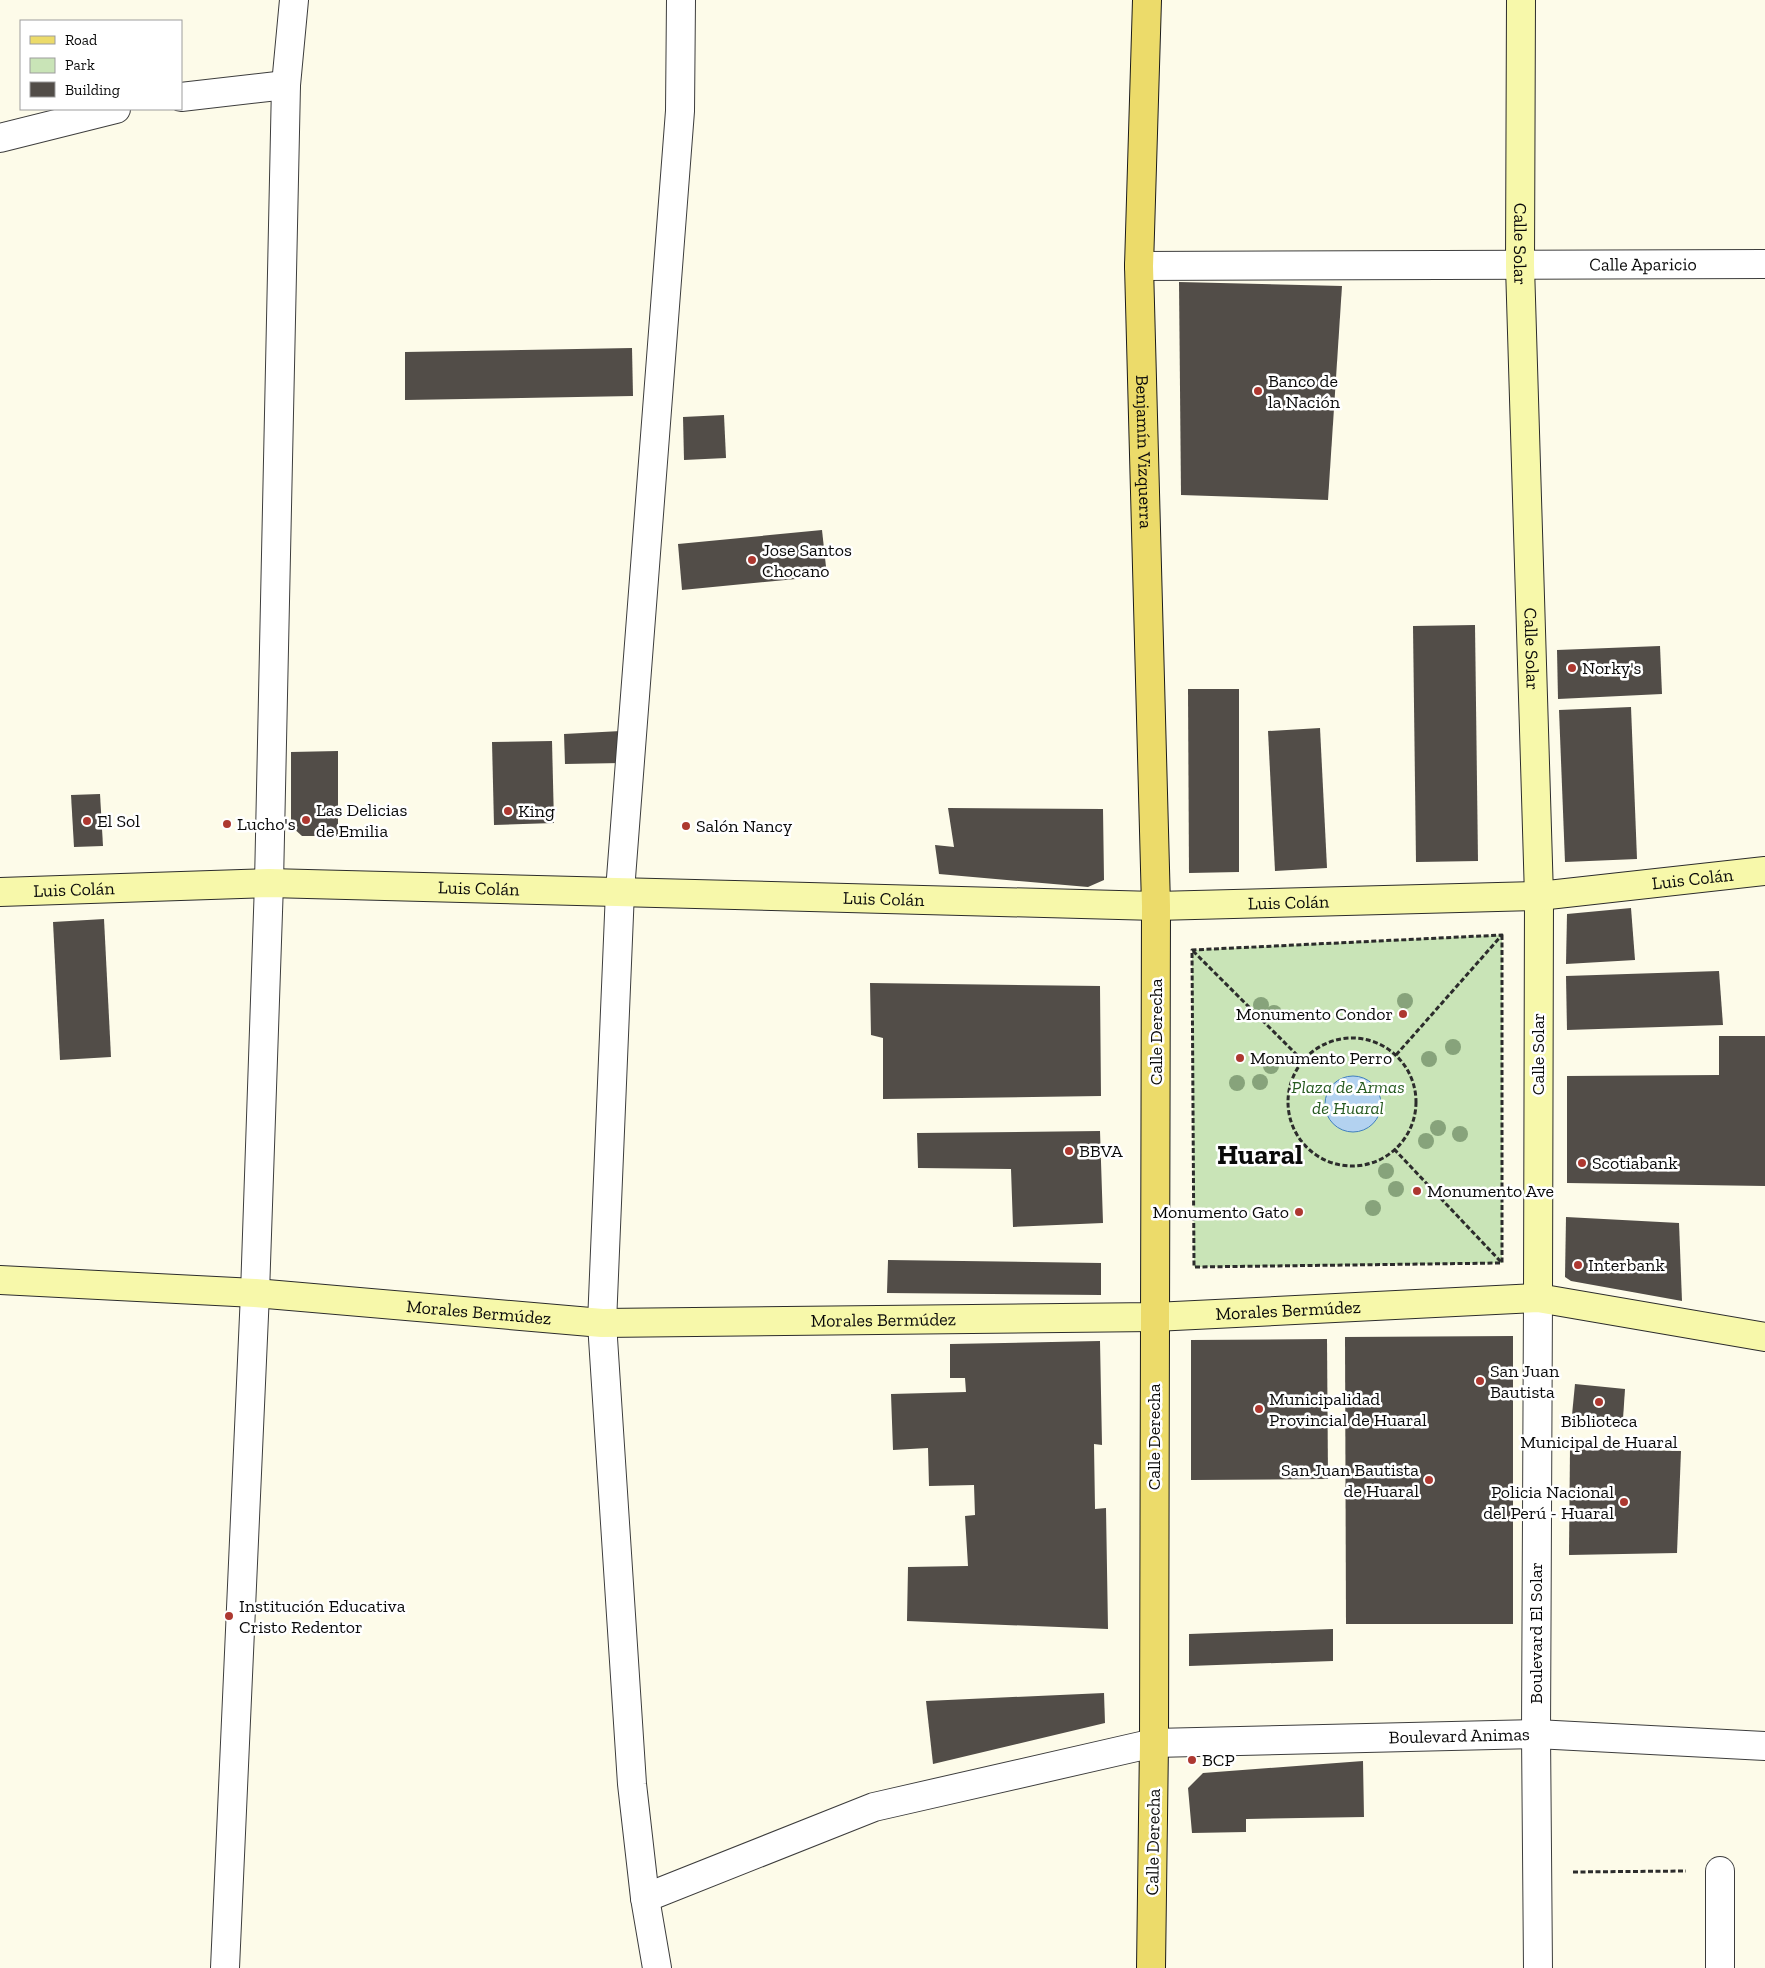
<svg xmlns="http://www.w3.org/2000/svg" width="1765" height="1968" font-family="'Zilla Slab',serif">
	<rect width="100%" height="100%" fill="#fdfbe9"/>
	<path fill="#c9e4b7" d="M1502 935V1263L1194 1267 1192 950Z"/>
	<circle fill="#b3d2f0" stroke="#407fc0" cx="1353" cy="1104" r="28"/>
	<g fill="#524d48">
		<path d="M1179 282 1342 286 1328 500 1181 495Z"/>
		<path d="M632 348 633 396 405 400V352Z"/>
		<path d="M724 415 726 458 684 460 683 417Z"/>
		<path d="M822 530 827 576 682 590 678 544Z"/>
		<path d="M1475 625 1478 861 1416 862 1413 626Z"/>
		<path d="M1660 646 1662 694 1558 699 1557 650Z"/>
		<path d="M1188 689H1239V872L1189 873Z"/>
		<path d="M1631 707 1637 859 1565 862 1559 710Z"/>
		<path d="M1320 728 1327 868 1275 871 1268 731Z"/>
		<path d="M621 731 622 763 565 764 564 734Z"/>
		<path d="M552 741 554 823 494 825 492 742Z"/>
		<path d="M338 751V836H302L291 826V752Z"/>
		<path d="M100 794 103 846 74 847 71 795Z"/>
		<path d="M948 808 1103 809 1104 880 1088 887 939 874 935 845 954 847Z"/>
		<path d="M1631 908 1635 960 1566 964 1567 914Z"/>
		<path d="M104 919 111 1057 60 1060 53 922Z"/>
		<path d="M1719 971 1723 1025 1567 1030 1566 976Z"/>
		<path d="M870 983 1100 986 1101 1096 883 1099V1038L871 1035Z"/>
		<path d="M1719 1036H1765V1186L1567 1183V1076L1719 1075Z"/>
		<path d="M1100 1131 1103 1223 1013 1227 1011 1169 918 1168 917 1133Z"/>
		<path d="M1566 1217 1679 1223 1682 1301 1571 1281 1565 1277Z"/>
		<path d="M888 1260 1101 1263V1295L887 1293Z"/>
		<path d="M1513 1336V1624H1346L1345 1337Z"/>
		<path d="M1327 1339 1328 1479 1191 1480V1340Z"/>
		<path d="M1100 1341 1102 1445 1094 1444 1095 1509 1106 1508 1108 1629 907 1621 908 1567 968 1566 965 1516 975 1515 974 1485 929 1486 928 1448 893 1450 891 1394 966 1392 965 1378H950V1344Z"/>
		<path d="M1575 1384 1625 1389 1623 1419 1572 1415Z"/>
		<path d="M1570 1448 1681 1451 1677 1553 1569 1555Z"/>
		<path d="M1333 1629V1661L1189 1666V1634Z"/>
		<path d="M1104 1693 1105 1723 933 1764 926 1701Z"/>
		<path d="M1363 1761 1364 1817 1246 1819V1832L1192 1833 1188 1788 1203 1773Z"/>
	</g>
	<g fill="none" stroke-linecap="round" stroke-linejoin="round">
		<g stroke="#3d3d3d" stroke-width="30">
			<g id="street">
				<path d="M181 97 286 85"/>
				<path d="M0 138 116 109"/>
				<path id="s1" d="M1139 266 1765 264"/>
				<path d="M1538 1298 1536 1734 1538 1968"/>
				<path d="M1720 1871V1968"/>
				<path id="s2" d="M645 1898 874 1807 1154 1743 1536 1734 1765 1746"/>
				<path d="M225 1968 255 1293 269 883 286 85 294 0"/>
				<path d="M657 1968 645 1898 632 1784 602 1323 620 891 680 111 681 0"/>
			</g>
		</g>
		<g stroke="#2c2c2c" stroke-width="30">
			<g id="secondary">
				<path id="s3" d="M1521 0 1520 266 1539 896 1538 1298"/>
				<path id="s4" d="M0 892 269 883 1156 906 1539 896 1765 871"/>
				<path id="s5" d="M0 1280 255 1293 602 1323 1154 1317 1538 1298 1765 1337"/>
			</g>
		</g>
		<g stroke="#1b1b1b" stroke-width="30">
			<g id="primary">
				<path id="s6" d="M1147 0 1139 266 1156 906 1154 1743 1151 1968"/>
			</g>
		</g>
		<g stroke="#2c2c2c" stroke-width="3" stroke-dasharray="5 2.5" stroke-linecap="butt">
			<path d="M1502 935V1263L1194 1267 1192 950Z"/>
			<path d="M1193 951 1303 1061"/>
			<circle cx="1352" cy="1102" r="64"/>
			<path d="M1396 1055 1502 935"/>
			<path d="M1394 1149 1502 1263"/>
			<path d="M1573 1872 1686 1871"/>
		</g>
		<use href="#street" stroke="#fff" stroke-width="28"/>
		<use href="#secondary" stroke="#f7f8aa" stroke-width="28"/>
		<use href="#primary" stroke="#ecdb6a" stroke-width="28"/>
	</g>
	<g fill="#87a37b">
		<circle cx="1405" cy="1001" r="8"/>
		<circle cx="1261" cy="1005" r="8"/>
		<circle cx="1274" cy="1013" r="8"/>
		<circle cx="1453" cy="1047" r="8"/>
		<circle cx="1429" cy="1059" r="8"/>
		<circle cx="1271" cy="1066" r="8"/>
		<circle cx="1260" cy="1082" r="8"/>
		<circle cx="1237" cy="1083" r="8"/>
		<circle cx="1438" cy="1128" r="8"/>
		<circle cx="1460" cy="1134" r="8"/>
		<circle cx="1426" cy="1141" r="8"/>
		<circle cx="1386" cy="1171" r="8"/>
		<circle cx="1396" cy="1189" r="8"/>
		<circle cx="1373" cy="1208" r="8"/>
	</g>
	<g fill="#ad3830" stroke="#fff" stroke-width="2">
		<circle cx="1258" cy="391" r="5"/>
		<circle cx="752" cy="560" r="5"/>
		<circle cx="1572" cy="668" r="5"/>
		<circle cx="508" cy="811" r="5"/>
		<circle cx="306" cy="820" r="5"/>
		<circle cx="87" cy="821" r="5"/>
		<circle cx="227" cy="824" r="5"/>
		<circle cx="686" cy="826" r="5"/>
		<circle cx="1403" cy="1014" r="5"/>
		<circle cx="1240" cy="1058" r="5"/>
		<circle cx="1069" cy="1151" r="5"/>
		<circle cx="1582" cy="1163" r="5"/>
		<circle cx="1417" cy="1191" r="5"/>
		<circle cx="1299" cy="1212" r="5"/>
		<circle cx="1578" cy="1265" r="5"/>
		<circle cx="1480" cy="1381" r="5"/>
		<circle cx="1599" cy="1402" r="5"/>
		<circle cx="1259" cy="1409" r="5"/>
		<circle cx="1429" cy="1480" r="5"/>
		<circle cx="1624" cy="1502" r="5"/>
		<circle cx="229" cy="1616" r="5"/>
		<circle cx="1192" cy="1760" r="5"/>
	</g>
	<g text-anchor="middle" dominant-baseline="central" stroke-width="5" stroke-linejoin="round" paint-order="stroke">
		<g font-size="18" fill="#0a0a0a" stroke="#fff">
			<text stroke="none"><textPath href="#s3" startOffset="244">Calle Solar</textPath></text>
			<text stroke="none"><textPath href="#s1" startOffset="504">Calle Aparicio</textPath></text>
			<text stroke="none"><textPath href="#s6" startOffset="452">Benjamín Vizquerra</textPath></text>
			<text stroke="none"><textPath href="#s3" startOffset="649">Calle Solar</textPath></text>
			<text stroke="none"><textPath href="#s4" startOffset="1694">Luis Colán</textPath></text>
			<text stroke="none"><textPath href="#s4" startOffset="479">Luis Colán</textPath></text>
			<text stroke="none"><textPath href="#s4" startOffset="74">Luis Colán</textPath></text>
			<text stroke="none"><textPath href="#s4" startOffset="884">Luis Colán</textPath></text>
			<text stroke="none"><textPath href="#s4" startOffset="1289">Luis Colán</textPath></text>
			<text transform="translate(1156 1032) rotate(-90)">Calle Derecha</text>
			<text transform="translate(1538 1054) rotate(-90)">Calle Solar</text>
			<text stroke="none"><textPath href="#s5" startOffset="1290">Morales Bermúdez</textPath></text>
			<text stroke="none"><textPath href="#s5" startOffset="480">Morales Bermúdez</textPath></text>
			<text stroke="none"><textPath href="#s5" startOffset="885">Morales Bermúdez</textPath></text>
			<text transform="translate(1154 1437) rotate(-90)">Calle Derecha</text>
			<text transform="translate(1536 1633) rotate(-90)">Boulevard El Solar</text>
			<text stroke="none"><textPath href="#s2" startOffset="839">Boulevard Animas</textPath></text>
			<text transform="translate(1153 1842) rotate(-89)">Calle Derecha</text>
		</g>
		<g font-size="18" fill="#0a0a0a" stroke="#fff" text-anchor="start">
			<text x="1268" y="381">Banco de<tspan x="1268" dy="21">la Nación</tspan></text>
			<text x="762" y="550">Jose Santos<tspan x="762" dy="21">Chocano</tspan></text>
			<text x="1582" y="668">Norky's</text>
			<text x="316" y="810">Las Delicias<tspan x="316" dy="21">de Emilia</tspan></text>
			<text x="518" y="811">King</text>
			<text x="97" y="821">El Sol</text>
			<text x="237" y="824">Lucho's</text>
			<text x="696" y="826">Salón Nancy</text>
			<text x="1393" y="1014" text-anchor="end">Monumento Condor</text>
			<text x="1250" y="1058">Monumento Perro</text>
			<text x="1079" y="1151">BBVA</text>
			<text x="1592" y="1163">Scotiabank</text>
			<text x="1427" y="1191">Monumento Ave</text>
			<text x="1289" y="1212" text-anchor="end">Monumento Gato</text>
			<text x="1588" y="1265">Interbank</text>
			<text x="1490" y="1371">San Juan<tspan x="1490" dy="21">Bautista</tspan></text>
			<text x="1269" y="1399">Municipalidad<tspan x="1269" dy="21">Provincial de Huaral</tspan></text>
			<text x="1599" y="1421" text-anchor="middle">Biblioteca<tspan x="1599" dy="21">Municipal de Huaral</tspan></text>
			<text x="1419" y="1470" text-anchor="end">San Juan Bautista<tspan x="1419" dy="21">de Huaral</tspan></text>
			<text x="1614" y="1492" text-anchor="end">Policia Nacional<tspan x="1614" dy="21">del Perú - Huaral</tspan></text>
			<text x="239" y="1606">Institución Educativa<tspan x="239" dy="21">Cristo Redentor</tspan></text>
			<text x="1202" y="1760">BCP</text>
		</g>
		<g font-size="18" font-style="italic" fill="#275b21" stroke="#fff">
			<text x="1348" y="1087">Plaza de Armas<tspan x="1348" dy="21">de Huaral</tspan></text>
		</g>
		<g font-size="28" font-weight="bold" fill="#0a0a0a" stroke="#fff">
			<text x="1260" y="1154">Huaral</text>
		</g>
	</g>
	<rect x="20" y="20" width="162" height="90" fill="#ffffff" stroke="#9d9d9d"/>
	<rect x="30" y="36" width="25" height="8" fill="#ecdb6a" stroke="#9d9d9d"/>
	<text x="65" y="45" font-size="15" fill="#0a0a0a">Road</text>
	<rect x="30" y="58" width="25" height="15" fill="#c9e4b7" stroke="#9d9d9d"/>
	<text x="65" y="70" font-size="15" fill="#0a0a0a">Park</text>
	<rect x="30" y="82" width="25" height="15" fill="#524d48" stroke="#9d9d9d"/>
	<text x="65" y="95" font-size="15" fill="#0a0a0a">Building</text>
</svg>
